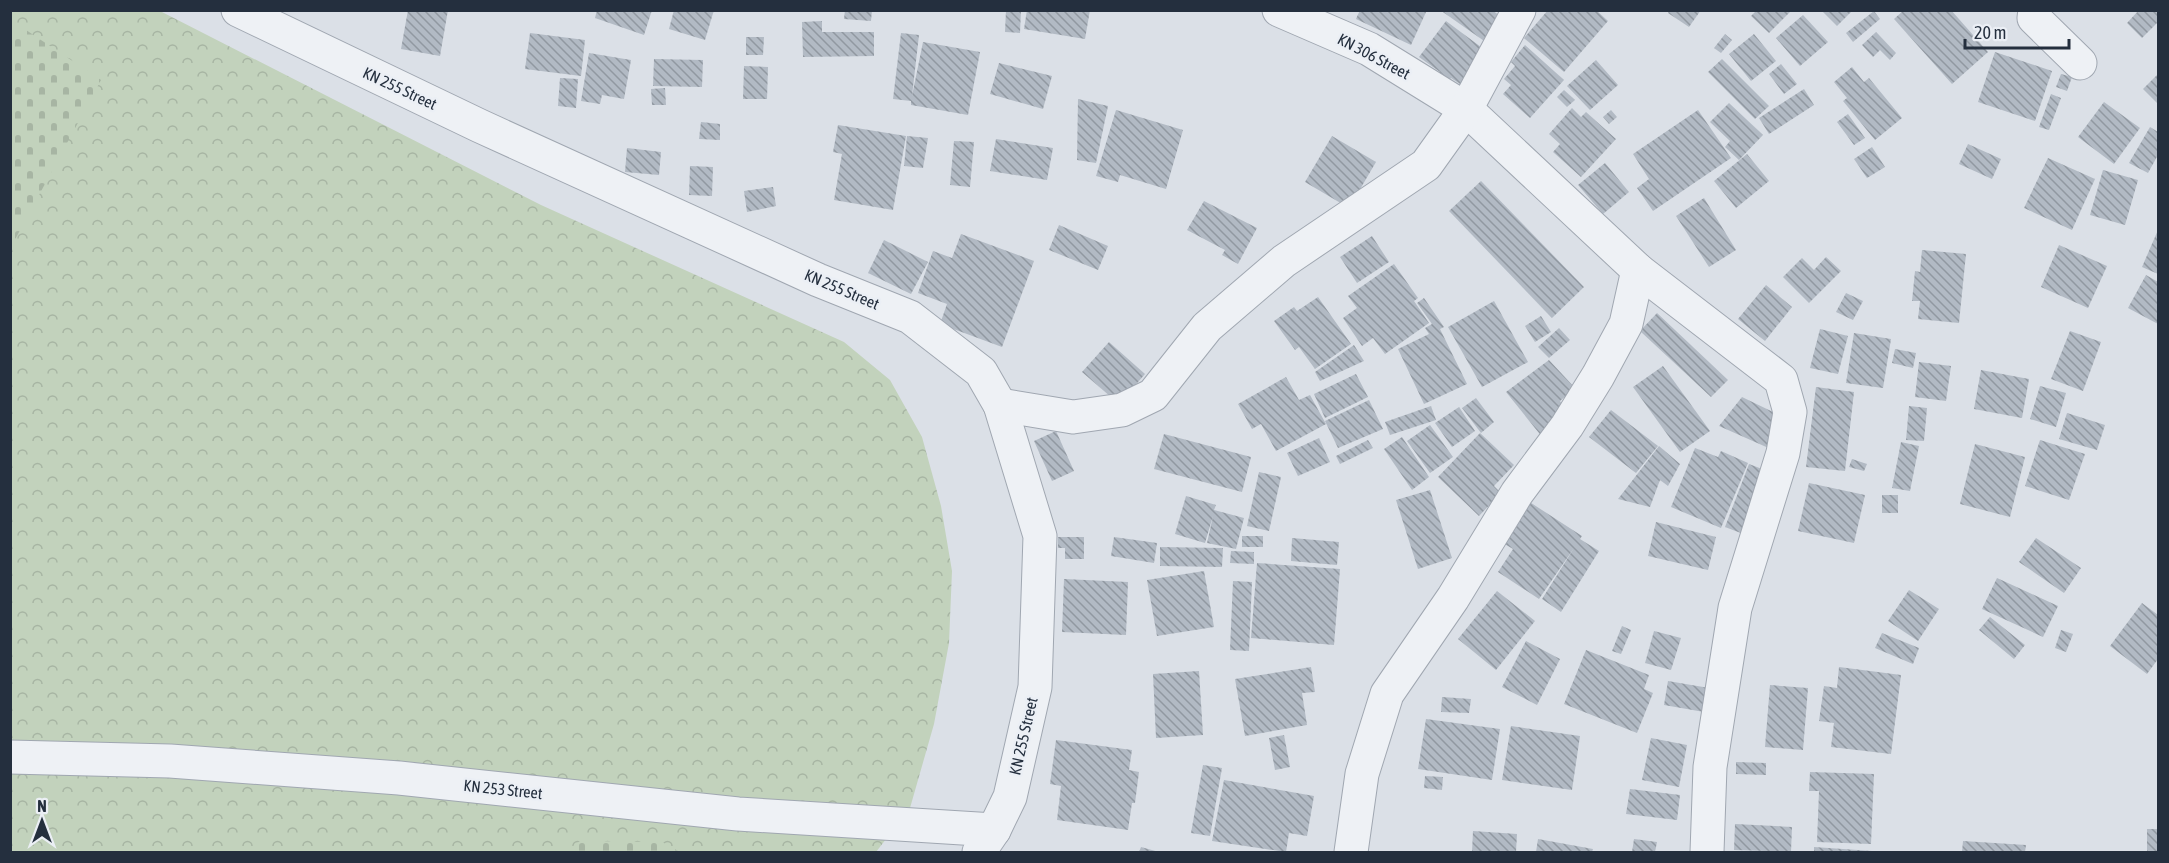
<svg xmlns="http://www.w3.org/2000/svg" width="2169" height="863" font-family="'Asap Condensed',sans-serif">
	<defs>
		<pattern id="forest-crowns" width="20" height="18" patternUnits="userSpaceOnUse" patternTransform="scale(1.5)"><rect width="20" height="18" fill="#c2d2bc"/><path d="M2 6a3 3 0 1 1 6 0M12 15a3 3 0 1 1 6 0" fill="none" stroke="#a7b5a3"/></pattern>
		<pattern id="cemetery-stones" width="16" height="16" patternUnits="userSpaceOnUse" patternTransform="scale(1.5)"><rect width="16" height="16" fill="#c2d2bc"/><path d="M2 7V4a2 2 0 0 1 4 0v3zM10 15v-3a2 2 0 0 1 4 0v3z" fill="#a7b5a3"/></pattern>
		<pattern id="building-back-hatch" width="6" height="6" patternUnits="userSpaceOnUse" patternTransform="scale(1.5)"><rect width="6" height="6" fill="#b2bac4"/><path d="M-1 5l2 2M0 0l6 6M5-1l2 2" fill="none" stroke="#9198a1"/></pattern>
	</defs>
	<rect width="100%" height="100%" fill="#dbe0e7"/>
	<path fill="url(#forest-crowns)" d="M10 11H160L541 205 844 342 890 380 922 437 941 506 952 571 949 643 934 724 910 808 876 852H11Z"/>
	<g fill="url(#cemetery-stones)">
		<path d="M11 20 101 80 11 247Z"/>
		<path d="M580 841 662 842 680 852H565Z"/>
	</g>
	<g fill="url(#building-back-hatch)">
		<path d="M408 10H448L440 56 401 49Z"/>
		<path d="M597 10H652L644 35 595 18Z"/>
		<path d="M674 10H714L705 40 669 29Z"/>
		<path d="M845 10H872L871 21 844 19Z"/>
		<path d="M1006 10H1021L1020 33 1005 32Z"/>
		<path d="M1027 10H1090L1085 39 1024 29Z"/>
		<path d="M1360 10H1427L1411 45 1356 19Z"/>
		<path d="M1440 10H1492L1504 19 1487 43Z"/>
		<path d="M1548 10H1596L1608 21 1564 72 1524 38Z"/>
		<path d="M1670 10H1701L1689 27 1668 13Z"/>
		<path d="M1757 10H1792L1769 33 1751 16Z"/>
		<path d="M1821 10H1853L1837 26Z"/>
		<path d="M1904 10H1951L1988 52 1952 84 1894 19Z"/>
		<path d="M2139 10H2158V22L2142 38 2127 23Z"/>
		<path d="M1874 11 1880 19 1853 42 1846 33Z"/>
		<path d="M1803 15 1828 42 1800 66 1776 38Z"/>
		<path d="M822 21V32H874V56L803 57 802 22Z"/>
		<path d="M1446 21 1485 50 1460 84 1451 78 1447 83 1437 75 1440 72 1419 57Z"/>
		<path d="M1876 32 1896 53 1890 60 1880 50 1873 57 1862 45Z"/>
		<path d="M530 33 585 40 581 76 525 69Z"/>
		<path d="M901 33 919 35 912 96 923 42 980 52 968 115 911 105V101L893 99Z"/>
		<path d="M1725 34 1732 40 1721 53 1714 48Z"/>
		<path d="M1754 34 1776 61 1751 81 1729 54Z"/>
		<path d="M746 37H764L763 55H746Z"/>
		<path d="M1525 45 1564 80 1530 118 1503 94 1511 85 1504 79 1515 66 1511 62Z"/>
		<path d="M1995 52 2052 71 2035 121 1978 102Z"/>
		<path d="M589 53 631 60 624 99 602 95 600 104 581 101Z"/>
		<path d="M654 59 703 60 702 87 653 86Z"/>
		<path d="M1722 59 1769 106 1755 119 1708 72Z"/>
		<path d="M1596 60 1618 85 1590 110 1567 86Z"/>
		<path d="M999 63 1052 76 1043 109 990 94Z"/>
		<path d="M1781 64 1797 84 1784 94 1769 74Z"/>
		<path d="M744 66 768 67 767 99H743Z"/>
		<path d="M1852 67 1864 82 1869 78 1902 118 1875 140 1843 101 1847 98 1834 82Z"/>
		<path d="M2061 74 2072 77 2067 91 2056 87Z"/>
		<path d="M2158 74V104L2143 89Z"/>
		<path d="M560 78 578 79 576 108 558 106Z"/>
		<path d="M665 88 666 105H652L651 89Z"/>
		<path d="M1804 89 1814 105 1769 134 1759 118Z"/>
		<path d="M1564 90 1575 100 1567 107 1557 97Z"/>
		<path d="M2051 94 2061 98 2049 130 2039 127Z"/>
		<path d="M1078 99 1108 106 1096 163 1077 160Z"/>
		<path d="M2104 102 2140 128 2114 164 2078 137Z"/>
		<path d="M1729 103 1763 135 1739 160 1725 147 1730 141 1710 122Z"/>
		<path d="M1572 108 1581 117 1586 112 1616 139 1581 177 1553 152 1560 144 1549 134Z"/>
		<path d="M1116 110 1183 130 1166 189 1120 175 1118 182 1096 176Z"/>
		<path d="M1611 110 1617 117 1609 124 1603 117Z"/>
		<path d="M1698 110 1731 158 1653 211 1637 188 1649 179 1633 154Z"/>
		<path d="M1848 114 1865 138 1854 145 1837 122Z"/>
		<path d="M701 122 720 124V140L699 139Z"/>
		<path d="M838 125 906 136 893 210 834 200 842 154 833 152Z"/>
		<path d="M2150 127 2158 132V155L2148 173 2129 163Z"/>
		<path d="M907 136 928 138 923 168 904 166Z"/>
		<path d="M1332 136 1376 162 1349 208 1305 182Z"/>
		<path d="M996 139 1053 148 1047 180 990 171Z"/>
		<path d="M954 141 974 142 970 187 950 185Z"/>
		<path d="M1968 144 2001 159 1992 179 1959 164Z"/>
		<path d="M1872 147 1885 167 1867 178 1854 159Z"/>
		<path d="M627 148 661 152 659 175 625 172Z"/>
		<path d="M1747 154 1769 181 1736 208 1714 181Z"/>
		<path d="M2048 158 2095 179 2072 230 2024 208Z"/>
		<path d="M1605 163 1629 192 1603 214 1578 185Z"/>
		<path d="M690 166 713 167 712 196 689 195Z"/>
		<path d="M2103 170 2138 180 2125 225 2090 215Z"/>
		<path d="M1481 181 1584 287 1552 318 1449 211Z"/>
		<path d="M773 187 776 206 747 212 744 191Z"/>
		<path d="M1704 198 1736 250 1709 267 1676 216Z"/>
		<path d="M1204 201 1257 228 1238 264 1222 255 1225 250 1187 230Z"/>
		<path d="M1059 225 1108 246 1098 270 1049 250Z"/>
		<path d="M2158 230V274L2142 267Z"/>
		<path d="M961 234 1034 261 1002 347 940 324 947 304 918 293 933 251 952 258Z"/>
		<path d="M1372 236 1389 262 1357 283 1340 257Z"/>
		<path d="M884 240 928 262 911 294 868 273Z"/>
		<path d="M2059 245 2107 266 2088 308 2041 287Z"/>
		<path d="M1922 250 1966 254 1959 323 1918 319 1920 301H1912L1915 271 1920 272Z"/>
		<path d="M1826 257 1841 271 1809 303 1783 277 1802 258 1814 270Z"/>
		<path d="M1394 264 1418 298 1414 301 1429 323 1385 354 1373 338 1362 346 1343 318 1357 308 1348 296Z"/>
		<path d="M2146 275 2158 282V324L2128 308Z"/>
		<path d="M1766 285 1792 307 1765 341 1738 319Z"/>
		<path d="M1846 293 1863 301 1853 320 1836 312Z"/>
		<path d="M1318 297 1351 344 1315 369 1299 347 1295 350 1274 321 1294 307 1297 311Z"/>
		<path d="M1424 298 1444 327 1440 329 1467 384 1424 404 1398 349 1429 334 1425 328 1432 324 1417 303Z"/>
		<path d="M1494 301 1528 362 1482 387 1448 327Z"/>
		<path d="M1657 313 1728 380 1711 397 1640 331Z"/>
		<path d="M1541 316 1551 332 1535 342 1525 326Z"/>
		<path d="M1559 328 1570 340 1549 358 1538 347Z"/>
		<path d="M1820 329 1848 336 1838 374 1810 368Z"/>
		<path d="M2070 331 2101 342 2083 391 2051 379Z"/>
		<path d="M1854 333 1891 339 1883 388 1846 383Z"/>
		<path d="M1109 342 1145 374 1119 404 1082 372Z"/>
		<path d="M1354 345 1364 361 1320 381 1315 372Z"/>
		<path d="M1895 349 1916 353 1913 368 1892 363Z"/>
		<path d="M1549 360 1575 388 1560 401 1567 413 1543 438 1506 392Z"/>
		<path d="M1919 362 1951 366 1946 401 1915 397Z"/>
		<path d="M1663 366 1710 431 1680 452 1633 387Z"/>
		<path d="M1981 370 2029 379 2022 418 1974 409Z"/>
		<path d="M1356 374 1368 397 1325 418 1314 394Z"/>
		<path d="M1286 377 1299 400 1310 395 1326 424 1276 451 1261 424 1252 429 1238 404Z"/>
		<path d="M2040 386 2066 393 2056 427 2030 419Z"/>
		<path d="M1816 387 1854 392 1845 471 1806 467Z"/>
		<path d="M1742 397 1773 412V450L1719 426Z"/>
		<path d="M1476 398 1494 422 1481 433 1462 408Z"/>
		<path d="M1369 400 1383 429 1338 448 1325 421Z"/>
		<path d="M1431 406 1436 420 1390 435 1385 422Z"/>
		<path d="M1909 406 1927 408 1924 441 1906 440Z"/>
		<path d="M1459 407 1475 431 1452 447 1435 423Z"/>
		<path d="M1611 410 1658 446 1636 473 1589 437Z"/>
		<path d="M2067 413 2105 425 2097 450 2059 439Z"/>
		<path d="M1430 425 1453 457 1430 473 1407 441Z"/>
		<path d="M1056 431 1074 471 1052 481 1034 441Z"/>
		<path d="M1480 433 1514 465 1494 486 1501 493 1479 516 1438 477Z"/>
		<path d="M1164 434 1251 457 1242 492 1154 469Z"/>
		<path d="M1402 437 1429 477 1412 490 1384 449Z"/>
		<path d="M1319 438 1330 462 1298 476 1287 453Z"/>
		<path d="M1368 440 1373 448 1340 464 1336 456Z"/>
		<path d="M2040 440 2085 454 2069 500 2025 486Z"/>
		<path d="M1901 442 1919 446 1910 491 1892 488Z"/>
		<path d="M1975 444 2025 457 2010 517 1960 504Z"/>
		<path d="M1659 446 1680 464 1668 486 1660 480 1650 507 1618 499Z"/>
		<path d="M1695 448 1718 457 1721 451 1748 463 1721 528 1671 507Z"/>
		<path d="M1852 459 1867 464 1864 471 1849 467Z"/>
		<path d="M1749 464 1770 472 1746 535 1725 527Z"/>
		<path d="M1259 472 1281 477 1269 531 1247 526Z"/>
		<path d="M1809 483 1865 495 1854 543 1798 531Z"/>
		<path d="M1430 490 1452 558 1418 569 1396 500Z"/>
		<rect x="1882" y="495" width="16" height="18"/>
		<path d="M1186 496 1216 505 1214 510 1244 518 1236 549 1207 543 1213 516 1205 543 1175 534Z"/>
		<path d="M1525 499 1582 536 1580 539 1599 551 1561 612 1542 599 1574 548 1539 599 1498 572 1513 549 1498 540Z"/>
		<path d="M1656 522 1716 537 1708 570 1648 556Z"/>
		<rect x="1242" y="536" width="21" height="11"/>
		<path d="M1058 537H1084V559H1065V548H1058Z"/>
		<path d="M1114 537 1157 543 1154 563 1111 556Z"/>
		<path d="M1292 538 1339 542 1337 565 1291 561Z"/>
		<path d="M2036 538 2081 568 2064 593 2019 562Z"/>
		<path d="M1160 547 1223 548 1222 567 1160 566Z"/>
		<path d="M1231 551 1254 552V564L1230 563Z"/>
		<path d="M1257 563 1340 569 1334 645 1251 638Z"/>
		<path d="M1204 571 1214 627 1157 636 1147 580Z"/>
		<path d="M1997 578 2058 606 2043 637 1982 609Z"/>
		<path d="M1064 579 1128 582 1126 635 1062 632Z"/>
		<path d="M1233 581 1252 582 1249 651 1230 650Z"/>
		<path d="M1909 590 1939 609 1918 641 1888 621Z"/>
		<path d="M1497 591 1535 621 1496 670 1458 639Z"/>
		<path d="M2142 603 2158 615V659L2147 674 2110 646Z"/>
		<path d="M1990 617 2025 645 2014 659 1979 630Z"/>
		<path d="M1622 626 1631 630 1621 654 1612 651Z"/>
		<path d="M2061 630 2073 634 2066 652 2055 648Z"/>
		<path d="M1654 631 1681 638 1671 670 1645 663Z"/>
		<path d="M1882 633 1919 648 1913 664 1875 648Z"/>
		<path d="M1526 641 1560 659 1537 705 1502 687Z"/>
		<path d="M1586 650 1649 675 1644 689 1653 693 1637 733 1564 704Z"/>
		<path d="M1311 667 1315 692 1302 693 1307 725 1245 736 1235 679Z"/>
		<path d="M1839 667 1901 675 1891 754 1831 747 1834 723 1819 721 1824 686 1837 688Z"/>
		<path d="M1199 671 1203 735 1156 738 1153 674Z"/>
		<path d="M1668 681 1709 688 1704 712 1664 705Z"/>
		<path d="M1770 685 1808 688 1803 750 1765 747Z"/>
		<path d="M1442 697 1471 699 1469 713 1441 712Z"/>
		<path d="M1426 719 1500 729 1492 780 1418 769Z"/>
		<path d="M1511 726 1580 736 1572 790 1502 780Z"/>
		<path d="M1284 735 1290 767 1275 770 1269 738Z"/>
		<path d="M1651 738 1687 745 1679 787 1642 780Z"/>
		<path d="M1056 740 1132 750 1129 770 1139 772 1135 803H1132L1128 830 1057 820 1061 786 1050 784Z"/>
		<path d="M1736 762 1766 763V775L1736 774Z"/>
		<path d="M1203 765 1222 768 1210 836 1191 833Z"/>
		<path d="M1810 772 1874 774 1871 844 1817 842 1819 791H1809Z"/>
		<path d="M1425 776 1443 777 1442 790 1424 788Z"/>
		<path d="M1224 780 1314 796 1307 836 1289 833 1286 852 1212 841Z"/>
		<path d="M1630 789 1680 795 1677 820 1626 814Z"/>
		<path d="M1735 824 1792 827 1791 852 1734 850Z"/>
		<rect x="2147" y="829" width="11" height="23"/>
		<path d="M1473 831 1517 834 1516 852H1472Z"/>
		<path d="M1538 839 1593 849 1592 852H1536Z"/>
		<path d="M1634 839 1657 842 1655 852H1632Z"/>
		<path d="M1963 841 2026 845 2025 852H1962Z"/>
		<path d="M1141 847 1159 852H1139Z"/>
		<path d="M1814 847 1872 851 1871 852H1814Z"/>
	</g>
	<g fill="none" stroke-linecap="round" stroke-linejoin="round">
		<g stroke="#a0a7b1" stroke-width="35">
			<g id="minor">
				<path d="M238 10 480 126 818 280 910 317 981 372 1000 405 1040 536 1035 687 1010 797 994 830 979 852"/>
				<path d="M1279 10 1369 49 1466 109 1638 270 1781 380 1790 412 1783 453 1735 608 1710 767 1707 852"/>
				<path d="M2035 10 2034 18 2080 63"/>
				<path d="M1000 405 1073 417 1122 410 1153 395 1207 327 1284 261 1426 165 1466 109 1519 10"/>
				<path d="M10 757 170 761 399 778 738 814 994 830"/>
				<path d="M1351 852 1362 774 1387 694 1453 598 1517 493 1567 426 1598 376 1626 324 1638 270"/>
			</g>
		</g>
		<use href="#minor" stroke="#eef1f5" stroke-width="33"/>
	</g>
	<g text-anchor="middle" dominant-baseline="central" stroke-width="5" stroke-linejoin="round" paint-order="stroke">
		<g font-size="16" fill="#242f3e" stroke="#ebeff5">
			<text transform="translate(1374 56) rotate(28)">KN 306 Street</text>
			<text transform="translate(400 88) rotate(25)">KN 255 Street</text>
			<text transform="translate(842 289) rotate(23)">KN 255 Street</text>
			<text transform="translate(1023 736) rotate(-77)">KN 255 Street</text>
			<text transform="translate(503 789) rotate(6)">KN 253 Street</text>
		</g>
	</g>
	<rect width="2169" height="863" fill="none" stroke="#242f3e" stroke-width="24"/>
	<g transform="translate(42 821)" stroke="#ebeff5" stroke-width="4.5" paint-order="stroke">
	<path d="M0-4.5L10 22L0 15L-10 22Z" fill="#242f3e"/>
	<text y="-9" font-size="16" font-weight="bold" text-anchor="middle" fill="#242f3e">N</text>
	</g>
	<path d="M1965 39v9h104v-9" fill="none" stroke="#242f3e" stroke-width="3"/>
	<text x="1974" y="39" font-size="18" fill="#242f3e" stroke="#ebeff5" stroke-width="4.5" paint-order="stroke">20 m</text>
</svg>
